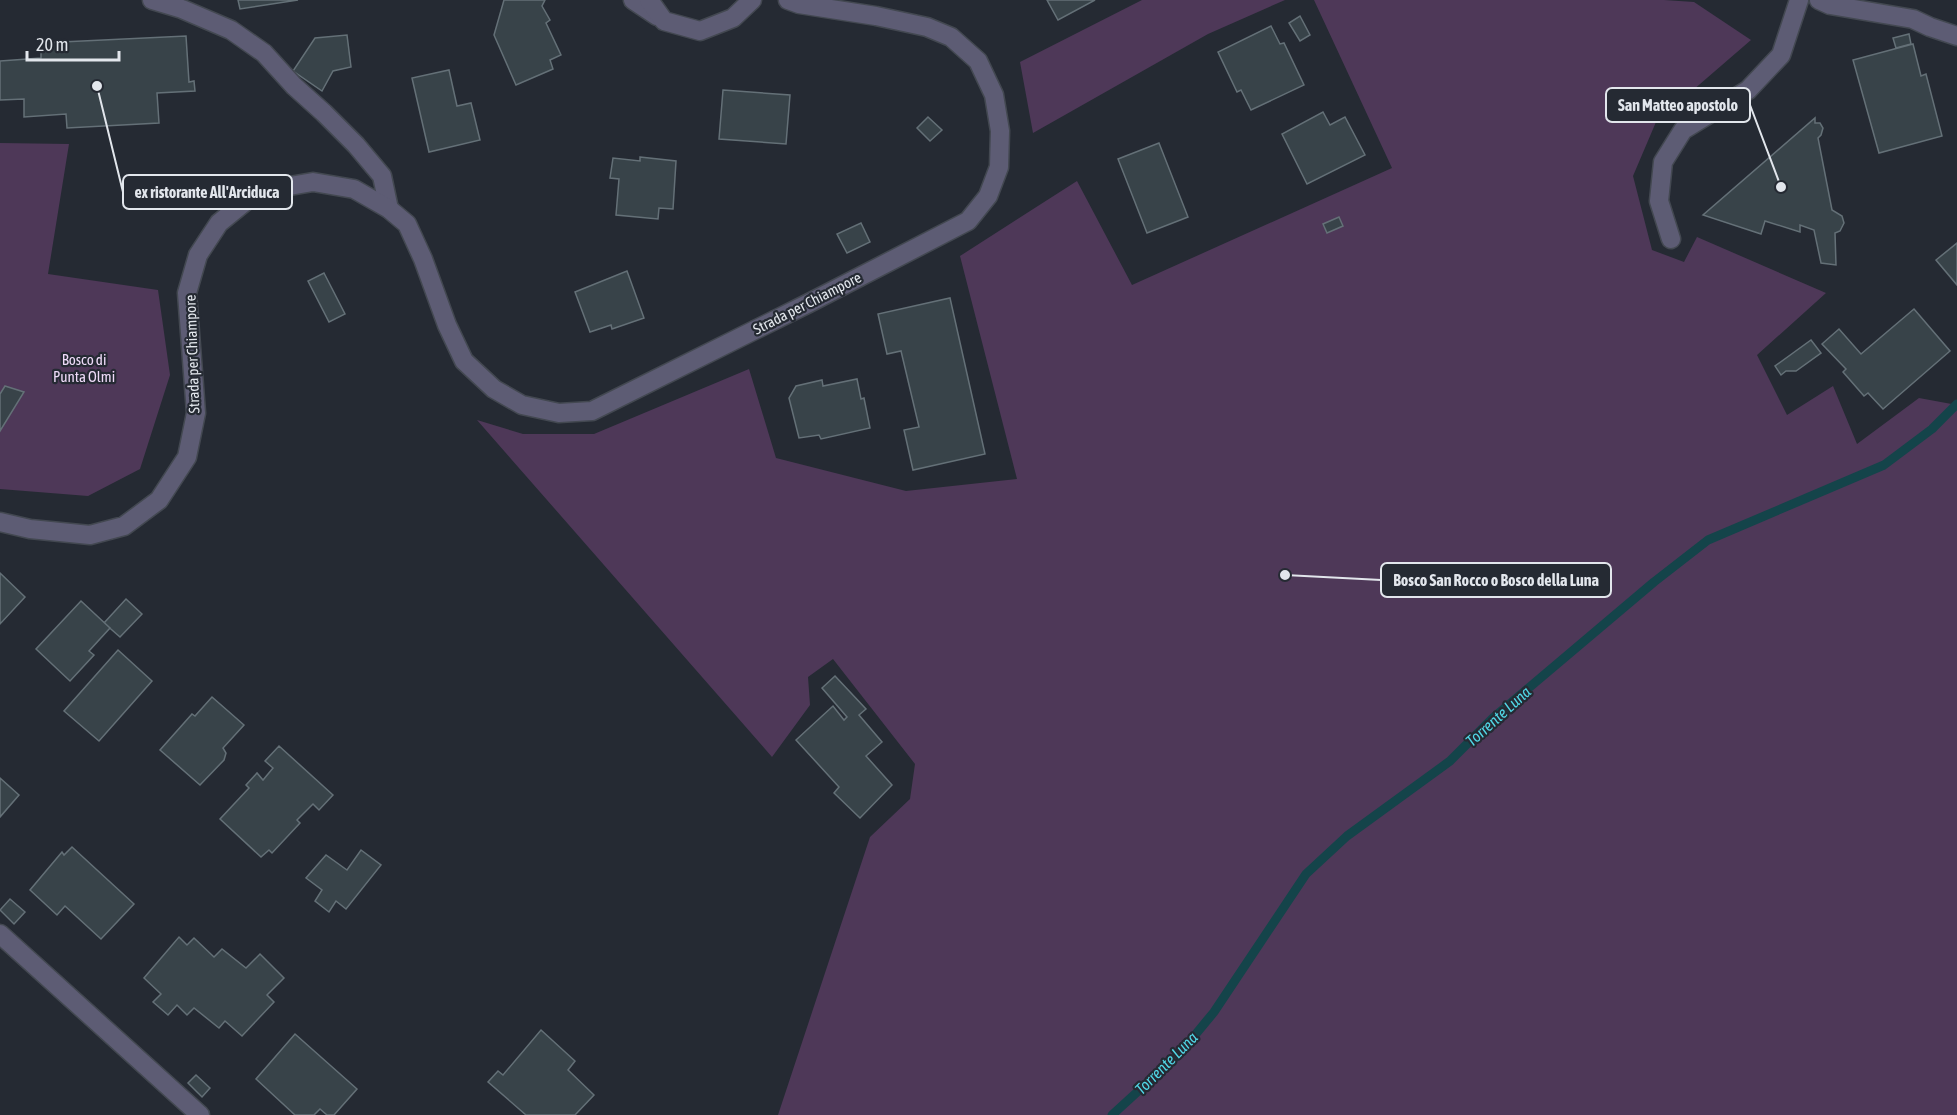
<svg xmlns="http://www.w3.org/2000/svg" width="1957" height="1115" font-family="'Asap Condensed',sans-serif">
	<rect width="100%" height="100%" fill="#252a33"/>
	<g fill="#4e3858">
		<path d="M1142 0H1285L1208 34 1033 133 1020 62Z"/>
		<path d="M1314 0H1664L1694 2 1751 40 1656 122 1633 176 1652 250 1684 262 1697 237 1826 293 1757 355 1787 415 1833 386 1857 444 1919 398 1957 405V1115H778L870 837 910 799 915 764 833 659 808 677 810 705 772 757 477 420 523 434H594L749 369 776 458 906 491 1017 479 960 256 1077 181 1132 285 1392 168Z"/>
		<path d="M0 143 69 144 48 274 158 290 170 375 140 469 88 496 0 489Z"/>
	</g>
	<g fill="none" stroke-linecap="round" stroke-linejoin="round">
		<path stroke="#14444a" stroke-width="9" d="M1112 1115 1181 1052 1214 1012 1306 874 1347 836 1450 761 1493 718 1654 582 1708 540 1884 465 1932 429 1957 404"/>
	</g>
	<g fill="#384349" stroke="#647077" stroke-width="1.5">
		<path d="M238 0H298L240 9Z"/>
		<path d="M504 0H545L542 6 550 20 546 23 561 55 550 60 553 69 516 85 494 35Z"/>
		<path d="M1047 0H1095L1058 20Z"/>
		<path d="M1300 16 1310 35 1300 41 1289 23Z"/>
		<path d="M1271 26 1280 44 1284 43 1304 85 1251 110 1241 90 1237 92 1218 52Z"/>
		<path d="M1909 34 1911 44 1896 48 1893 38Z"/>
		<path d="M347 35 351 67 333 71 322 91 293 71 315 38Z"/>
		<path d="M186 36 189 82 194 81 195 91 157 93 159 123 67 128 66 114 24 117V99L0 100V61L41 58V43Z"/>
		<path d="M1913 44 1921 76 1926 74 1942 136 1879 153 1853 60Z"/>
		<path d="M449 70 457 106 471 103 480 140 429 152 412 78Z"/>
		<path d="M723 90 790 95 786 144 719 139Z"/>
		<path d="M1323 112 1330 125 1345 117 1365 155 1307 184 1282 134Z"/>
		<path d="M928 117 942 130 930 141 917 128Z"/>
		<path d="M1815 118V123H1820L1823 128 1821 135 1818 138 1832 210 1842 216 1844 223 1840 231 1835 233 1836 265 1821 263 1814 230 1800 225V232L1765 221 1761 234 1703 215Z"/>
		<path d="M1159 143 1188 217 1147 233 1118 159Z"/>
		<path d="M640 157 676 161 673 209 659 208 658 219 616 215 619 179 610 178 613 158 640 161Z"/>
		<path d="M1339 217 1343 226 1327 233 1323 224Z"/>
		<path d="M861 223 870 242 847 253 837 234Z"/>
		<path d="M1957 243V285L1936 260Z"/>
		<path d="M627 271 644 318 612 329 611 325 590 332 575 292Z"/>
		<path d="M324 273 345 314 329 322 308 281Z"/>
		<path d="M950 298 985 454 913 470 904 430 919 427 901 351 887 354 878 314Z"/>
		<path d="M1914 309 1950 351 1883 409 1868 393 1864 396 1843 372 1846 369 1822 344 1839 329 1861 354Z"/>
		<path d="M1811 340 1821 353 1796 371H1786L1781 375 1775 366Z"/>
		<path d="M857 379 861 399 864 398 870 428 821 439 819 435 799 438 789 398 796 386 822 380 823 386Z"/>
		<path d="M5 386 24 392 0 431V394Z"/>
		<path d="M0 573 25 597 0 624Z"/>
		<path d="M126 599 142 614 120 637 104 623Z"/>
		<path d="M81 601 110 628 89 651 94 655 70 681 36 649Z"/>
		<path d="M118 650 152 681 99 741 64 711Z"/>
		<path d="M835 676 866 709 859 715 882 742 866 756 892 785 860 818 834 793 839 787 796 740 833 706 844 720 847 717 822 688Z"/>
		<path d="M212 697 244 725 223 748 226 753 224 760 200 785 160 750 192 714 195 716Z"/>
		<path d="M279 746 333 795 319 810 313 804 297 820 300 823 272 853 269 850 261 857 220 819 249 788 246 785 257 773 263 780 273 768 265 761Z"/>
		<path d="M0 778 19 795 0 817Z"/>
		<path d="M72 847 134 904 101 939 65 906 57 915 30 890 62 852 64 855Z"/>
		<path d="M361 850 381 865 346 909 336 901 329 912 315 901 322 890 306 878 326 855 347 870Z"/>
		<path d="M10 899 25 912 14 924 0 910Z"/>
		<path d="M179 937 187 945 194 938 214 957 222 949 246 968 260 954 284 978 267 995 274 1002 242 1036 225 1021 219 1028 194 1008 187 1015 177 1005 168 1015 153 1002 161 994 144 978Z"/>
		<path d="M541 1030 575 1061 568 1070 594 1095 575 1115H526L488 1082 498 1071 503 1075Z"/>
		<path d="M295 1034 357 1089 334 1115H327L320 1109 314 1115H295L256 1079Z"/>
		<path d="M196 1075 210 1088 202 1097 188 1083Z"/>
	</g>
	<g fill="none" stroke-linecap="round" stroke-linejoin="round">
		<g stroke="#434851" stroke-width="21">
			<g id="minor">
				<path d="M152 0 182 9 231 30 264 53 294 86 324 113 356 145 382 176 389 209"/>
				<path d="M633 0 657 16"/>
				<path d="M649 0 664 21 700 31 733 18 752 0"/>
				<path d="M1819 0 1830 5 1913 19 1930 27 1957 36"/>
				<path d="M1671 239 1659 201 1663 162 1683 130 1748 90 1781 55 1799 0"/>
				<path d="M0 522 30 529 90 535 124 526 159 500 187 457 196 413 187 293 198 255 219 223 246 201 278 188 313 182 354 189 389 209 407 224 423 259 447 325 464 361 494 389 522 405 559 413 592 411 809 303 968 221 988 196 999 167 1000 131 994 95 978 61 951 37 927 27 876 16 799 4 788 0"/>
				<path d="M0 934 200 1115"/>
			</g>
		</g>
		<use href="#minor" stroke="#5d5c74" stroke-width="18"/>
	</g>
	<g text-anchor="middle" dominant-baseline="central" stroke-width="4.5" stroke-linejoin="round" paint-order="stroke">
		<g font-size="15" fill="#e2e6ec" stroke="#252a33">
			<text transform="translate(807 303) rotate(-27)">Strada per Chiampore</text>
			<text transform="translate(192 354) rotate(-92)">Strada per Chiampore</text>
		</g>
		<g font-size="15" fill="#efdbf9" stroke="#252a33">
			<text x="84" y="359">Bosco di<tspan x="84" dy="17">Punta Olmi</tspan></text>
		</g>
		<g font-size="16" font-style="italic" fill="#51d7e6" stroke="#252a33">
			<text transform="translate(1498 716) rotate(-42)">Torrente Luna</text>
			<text transform="translate(1166 1063) rotate(-45)">Torrente Luna</text>
		</g>
	</g>
	<path fill="none" stroke="#e2e6ec" stroke-width="2" d="M1781 187L1750 105M97 86L123 192M1285 575L1381 580"/>
	<g fill="#e2e6ec" stroke="#252a33" stroke-width="2">
		<circle cx="1781" cy="187" r="6"/>
		<circle cx="97" cy="86" r="6"/>
		<circle cx="1285" cy="575" r="6"/>
	</g>
	<g fill="#252a33" stroke="#e2e6ec" stroke-width="2">
		<rect x="1606" y="88" width="144" height="34" rx="6"/>
		<rect x="123" y="175" width="169" height="34" rx="6"/>
		<rect x="1381" y="563" width="230" height="34" rx="6"/>
	</g>
	<g font-size="16" text-anchor="middle" font-weight="bold" fill="#e2e6ec">
		<text x="1678" y="111">San Matteo apostolo</text>
		<text x="207" y="198">ex ristorante All'Arciduca</text>
		<text x="1496" y="586">Bosco San Rocco o Bosco della Luna</text>
	</g>
	<path d="M27 51v9h92v-9" fill="none" stroke="#e2e6ec" stroke-width="3"/>
	<text x="36" y="51" font-size="18" fill="#e2e6ec" stroke="#252a33" stroke-width="4.5" paint-order="stroke">20 m</text>
</svg>
